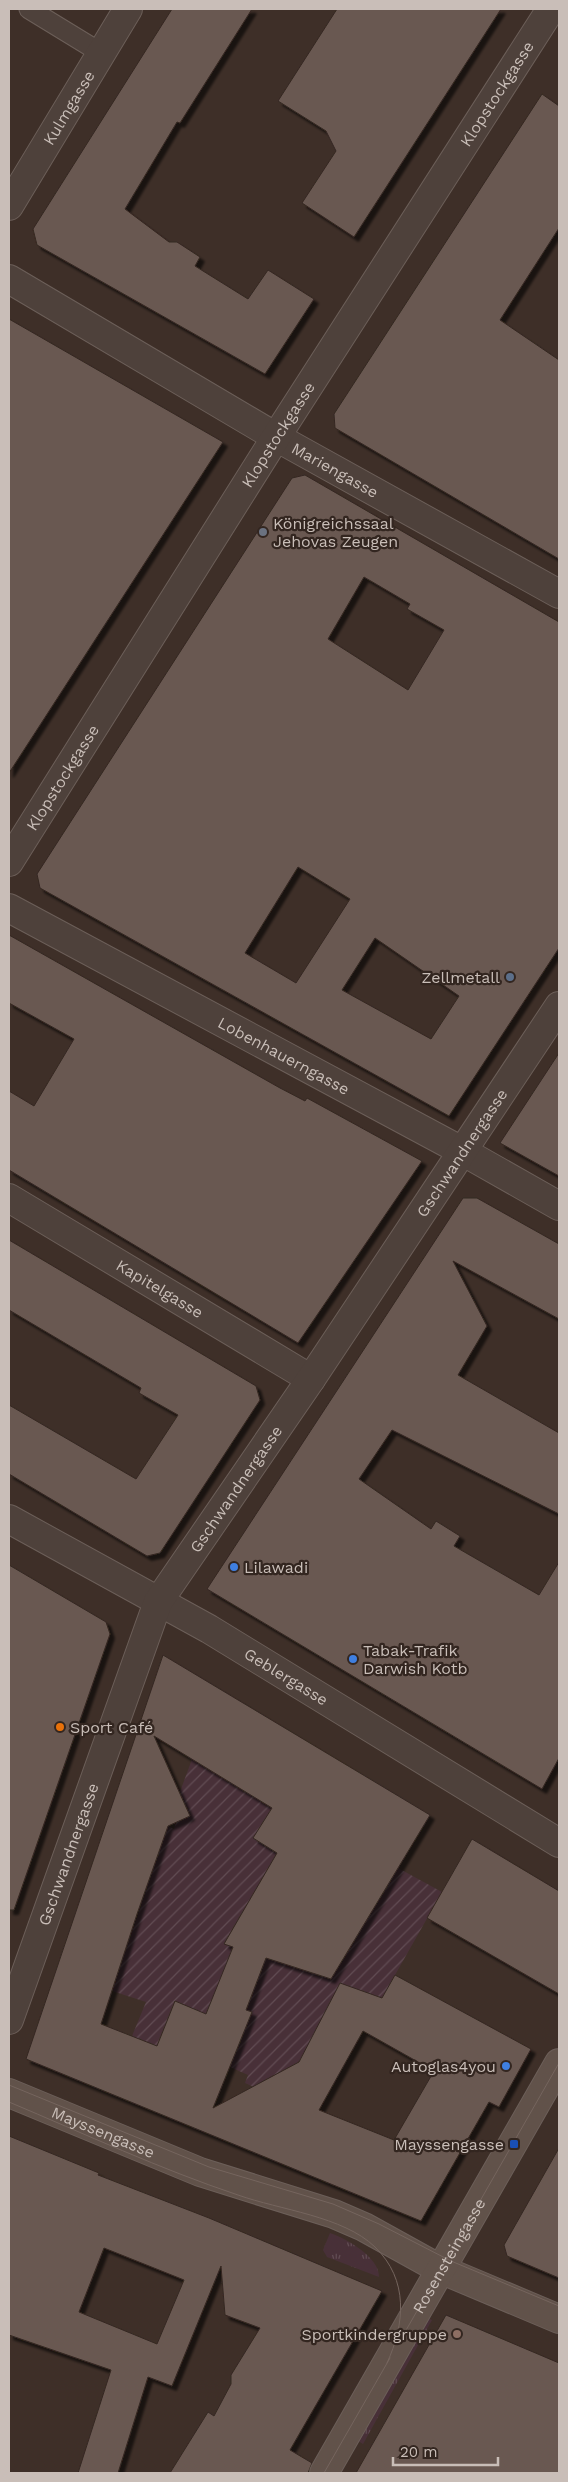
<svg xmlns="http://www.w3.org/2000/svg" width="568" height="2482" font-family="'Work Sans',sans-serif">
	<defs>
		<pattern id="grass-tufts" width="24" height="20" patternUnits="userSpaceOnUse" patternTransform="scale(1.25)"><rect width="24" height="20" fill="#483038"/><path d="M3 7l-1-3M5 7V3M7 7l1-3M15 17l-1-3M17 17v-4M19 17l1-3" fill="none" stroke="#614c53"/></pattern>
		<pattern id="garden-furrows" width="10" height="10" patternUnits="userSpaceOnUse" patternTransform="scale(1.25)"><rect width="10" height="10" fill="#483038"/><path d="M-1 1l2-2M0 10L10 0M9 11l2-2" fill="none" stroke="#614c53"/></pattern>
		<filter id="shadow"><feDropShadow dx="4.5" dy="4.5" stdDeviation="1" flood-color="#0009"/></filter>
	</defs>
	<rect width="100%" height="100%" fill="#3e2f28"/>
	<g fill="url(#grass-tufts)">
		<path d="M330 2233C347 2239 379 2257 379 2277L327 2257 323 2250Z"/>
		<path d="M426 2317 432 2320 363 2444 355 2439Z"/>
	</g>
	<g fill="url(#garden-furrows)">
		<path d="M195 1751 227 1781 272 1808 253 1838 277 1853 224 1943 233 1947 206 2014 175 2001 157 2046 132 2036 146 2002 112 1991 168 1826 174 1829 176 1823 185 1818 177 1800Z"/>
		<path d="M398 1868 442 1892 382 1998 362 1991 299 2062 261 2082 258 2089 245 2083 248 2075 230 2067 252 2013 246 2010 266 1958 331 1979Z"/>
	</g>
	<g fill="#695851" stroke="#352822" fill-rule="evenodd" filter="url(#shadow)">
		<path d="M172 9H252L180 123 177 122 125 209 169 242H177L200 257 195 266 248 299 268 270 314 299 265 374 37 245 33 229Z"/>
		<path d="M337 9H501L354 237 302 203 336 151 326 131 278 101Z"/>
		<path d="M542 94 559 106V228L500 320 559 360V559L335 428 334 414Z"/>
		<path d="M9 319 223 442 9 773Z"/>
		<path d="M305 475 559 622V948L449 1116 40 888 37 874 292 478ZM364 577 410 604 407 609 444 630 408 690 328 639ZM298 867 350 899 296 983 245 953ZM375 938 459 996 431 1039 342 990Z"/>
		<path d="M9 935 280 1088 305 1101 307 1098 422 1161 298 1343 9 1170V1091L34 1106 74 1039 9 1003Z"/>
		<path d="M559 1053V1176L500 1143Z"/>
		<path d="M463 1198H477L559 1244V1319L453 1261 487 1326 458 1375 559 1433V1514L392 1430 359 1479 431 1529 436 1521 460 1536 454 1546 539 1595 559 1562V1758L542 1789 207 1589Z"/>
		<path d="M9 1240 256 1386 260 1400 160 1553 147 1556 9 1474V1405L136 1479 178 1415 139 1393 141 1388 9 1310Z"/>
		<path d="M9 1565 106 1622 110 1634 14 1910H9Z"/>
		<path d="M163 1655 430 1815 331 1979 266 1958 246 2010 252 2012 213 2108 299 2062 340 1983 382 1998 395 1975 531 2049 499 2107 489 2102 421 2221 26 2059ZM154 1736 272 1808 253 1838 277 1853 224 1944 233 1947 206 2014 175 2001 157 2046 101 2024 137 1914 168 1826 190 1816ZM363 2031 434 2071 394 2140 319 2110Z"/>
		<path d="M472 1839 559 1891V1994L427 1918Z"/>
		<path d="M9 2136 99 2173 98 2175 209 2218 382 2291 290 2450 312 2463 308 2473H170L208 2412 214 2416 231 2384V2375L260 2328 225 2315 221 2266 172 2386 148 2377 118 2473H78L111 2370 9 2335ZM104 2248 184 2280 157 2344 79 2312Z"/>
		<path d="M559 2148V2278L507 2256 504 2245Z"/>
		<path d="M446 2315 559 2363V2473H356Z"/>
	</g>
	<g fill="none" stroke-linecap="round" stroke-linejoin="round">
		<g stroke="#6c5f59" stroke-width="21">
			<path id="lane" d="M29 9 101 53"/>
		</g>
		<g stroke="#6c5f59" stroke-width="30">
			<g id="street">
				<path id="s1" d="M9 206 128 9"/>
				<path id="s2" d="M9 279 276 437 559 594"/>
				<path id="s3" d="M9 862 276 437 551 9"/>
				<path id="s4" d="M9 908 462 1151 559 1206"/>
				<path id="s5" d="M9 1198 311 1379"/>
				<path id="s6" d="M9 1519 209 1629 559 1843"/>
				<path id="s7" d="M9 2020 158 1602 311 1379 559 1006"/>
			</g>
		</g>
		<g stroke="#6c5f59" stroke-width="30">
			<g id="secondary">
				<path id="s8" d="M9 2093 200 2172 334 2214 364 2227 440 2269 559 2319"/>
				<path d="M324 2473 559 2063"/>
			</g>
		</g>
		<use href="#lane" stroke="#4e413b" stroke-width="19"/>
		<use href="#street" stroke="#4e413b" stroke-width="28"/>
		<use href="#secondary" stroke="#61524a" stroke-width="28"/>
		<g stroke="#75655e" stroke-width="1">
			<path d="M9 2085 209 2167 333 2204 379 2224 451 2261 559 2306"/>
			<path d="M9 2102C85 2134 160 2169 238 2195 280 2210 343 2216 375 2247 409 2280 405 2324 387 2363"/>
			<path id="s9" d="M401 2339 559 2063"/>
			<path d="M324 2473 390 2358"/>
		</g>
	</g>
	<circle fill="#6b7280" stroke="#332620" stroke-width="2" cx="263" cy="532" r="5"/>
	<circle fill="#5c6f8a" stroke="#332620" stroke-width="2" cx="510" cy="977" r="5"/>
	<g fill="#3f7fe0" stroke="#332620" stroke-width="2">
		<circle cx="234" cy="1567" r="5"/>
		<circle cx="353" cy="1659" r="5"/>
		<circle cx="506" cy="2066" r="5"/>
	</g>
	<circle fill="#e8710a" stroke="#332620" stroke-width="2" cx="60" cy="1727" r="5"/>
	<rect fill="#1a4fb4" stroke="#332620" stroke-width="2" x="509" y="2139" width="10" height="10" rx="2.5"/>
	<circle fill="#8d6e63" stroke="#332620" stroke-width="2" cx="457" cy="2334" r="5"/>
	<g text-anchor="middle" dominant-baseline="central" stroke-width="4.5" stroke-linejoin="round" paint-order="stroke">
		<g font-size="16" fill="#c9beb8" stroke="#332620">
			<text stroke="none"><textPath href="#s3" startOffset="910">Klopstockgasse</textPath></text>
			<text stroke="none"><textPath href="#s1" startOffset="115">Kulmgasse</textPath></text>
			<text stroke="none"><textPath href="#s3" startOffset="505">Klopstockgasse</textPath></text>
			<text stroke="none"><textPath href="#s2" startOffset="378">Mariengasse</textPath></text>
			<text stroke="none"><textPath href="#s3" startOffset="100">Klopstockgasse</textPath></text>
			<text stroke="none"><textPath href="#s4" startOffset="312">Lobenhauerngasse</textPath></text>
			<text stroke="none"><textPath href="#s7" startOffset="986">Gschwandnergasse</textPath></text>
			<text stroke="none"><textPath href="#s5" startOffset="176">Kapitelgasse</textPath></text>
			<text stroke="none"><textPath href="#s7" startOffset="581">Gschwandnergasse</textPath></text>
			<text stroke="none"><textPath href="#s6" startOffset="319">Geblergasse</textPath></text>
			<text stroke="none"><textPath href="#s7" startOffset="176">Gschwandnergasse</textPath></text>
			<text stroke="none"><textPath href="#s8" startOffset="102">Mayssengasse</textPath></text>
			<text stroke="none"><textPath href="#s9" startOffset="96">Rosensteingasse</textPath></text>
		</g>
		<g font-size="16" fill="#c9beb8" stroke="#332620" text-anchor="start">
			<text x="273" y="523">Königreichssaal<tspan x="273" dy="18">Jehovas Zeugen</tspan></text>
			<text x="500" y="977" text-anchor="end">Zellmetall</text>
			<text x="244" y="1567">Lilawadi</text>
			<text x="363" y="1650">Tabak-Trafik<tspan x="363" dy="18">Darwish Kotb</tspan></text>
			<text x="70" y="1727">Sport Café</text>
			<text x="496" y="2066" text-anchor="end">Autoglas4you</text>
			<text x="504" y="2144" text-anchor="end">Mayssengasse</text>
			<text x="447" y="2334" text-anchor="end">Sportkindergruppe</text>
		</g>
	</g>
	<rect width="568" height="2482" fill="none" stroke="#c9beb8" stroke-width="20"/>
	<path d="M393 2457v8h105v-8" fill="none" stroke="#c9beb8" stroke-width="2.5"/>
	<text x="400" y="2457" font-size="15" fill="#c9beb8" stroke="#332620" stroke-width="4" paint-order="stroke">20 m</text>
</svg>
